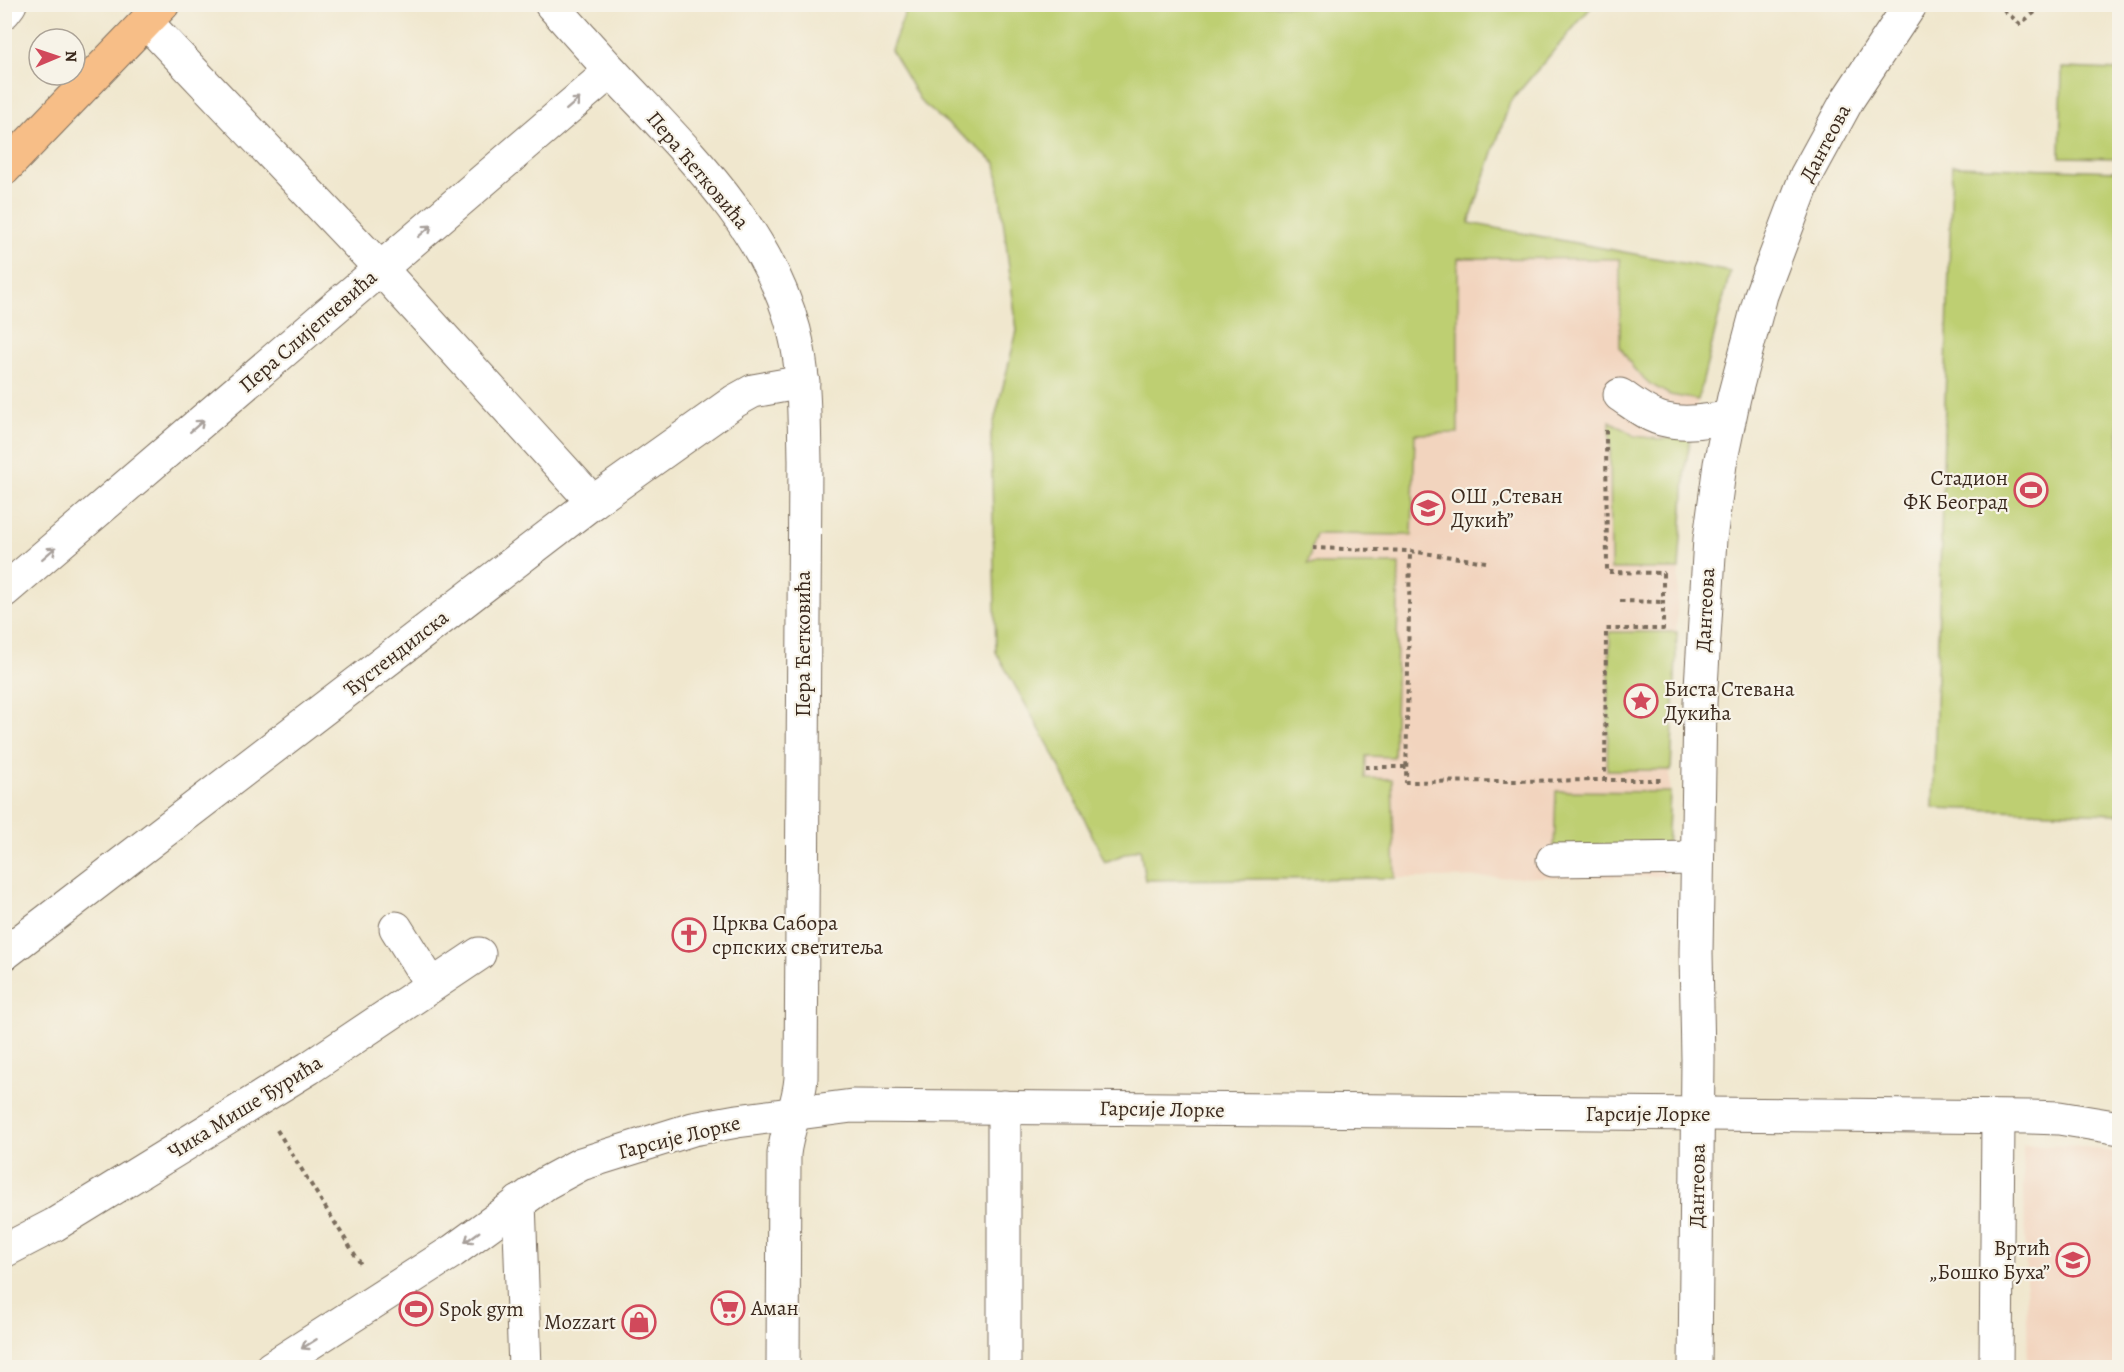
<svg xmlns="http://www.w3.org/2000/svg" width="2124" height="1372" font-family="Alegreya,serif">
	<rect width="100%" height="100%" fill="#f7f3e8"/>
	<filter id="ink" filterUnits="userSpaceOnUse"><feTurbulence type="fractalNoise" baseFrequency=".0167" numOctaves="2"/><feDisplacementMap in="SourceGraphic" scale="12" xChannelSelector="R" yChannelSelector="G"/><feConvolveMatrix kernelMatrix="1 2 1 2 8 2 1 2 1" color-interpolation-filters="sRGB"/></filter>
	<filter id="wash" filterUnits="userSpaceOnUse"><feTurbulence type="fractalNoise" baseFrequency=".008" numOctaves="4" result="noise"/><feDisplacementMap in="SourceGraphic" scale="24" xChannelSelector="R" yChannelSelector="G"/><feGaussianBlur stdDeviation="1.35" result="paint"/><feColorMatrix in="noise" values="0 0 0 0 0 0 0 0 0 0 0 0 0 0 0 0 0 1.4 0 .05"/><feComposite in="paint" operator="in"/></filter>
	<g filter="url(#wash)">
		<rect width="100%" height="100%" fill="#f0e7ce"/>
		<g fill="#f2d4be">
			<path d="M1469 223 1730 272 1698 400 1686 462 1679 569 1666 876 1145 880 1140 848Z"/>
			<path d="M2023 1145 2079 1146 2119 1153V1367H2028Z"/>
		</g>
		<g fill="#becf72" stroke="#7c7c48" stroke-width="1.5">
			<path d="M908 5H1593L1510 102 1469 223 1730 272 1698 400 1670 395 1650 384 1634 369 1620 347V259L1458 258V433L1415 434 1412 535 1315 534 1308 564H1399L1394 757 1366 756 1365 778 1392 779 1395 878 1145 880 1140 848 1105 862 1054 755 996 652 991 434 1017 331 996 163 921 102 891 50Z"/>
			<path d="M2062 68 2119 70V158L2060 157Z"/>
			<path d="M1952 166 2119 171V814L1933 808Z"/>
			<path d="M1610 421 1635 436 1659 439 1691 437 1686 462 1679 569H1611Z"/>
			<path d="M1610 632H1677L1671 770H1607Z"/>
			<path d="M1556 791 1670 792 1667 849 1554 851Z"/>
		</g>
	</g>
	<g filter="url(#ink)">
		<g fill="none" stroke-linecap="round" stroke-linejoin="round">
			<g stroke="#7a6c5c" stroke-width="35">
				<g id="minor">
					<path d="M551 4C578 34 604 64 631 92 698 163 768 233 794 330 805 373 804 417 805 461L801 1078C799 1105 787 1128 784 1154L783 1368"/>
					<path d="M4 12 10 4"/>
					<path d="M146 22 381 269 593 502"/>
					<path d="M1620 395C1634 404 1649 417 1666 420 1686 425 1710 420 1729 418"/>
					<path d="M4 591 611 71"/>
					<path d="M1553 860 1697 858"/>
					<path d="M396 928 431 984"/>
					<path d="M4 954 593 502 735 401 753 391 803 382"/>
					<path d="M519 1202 525 1368"/>
					<path d="M4 1251 54 1225 309 1068 479 954"/>
					<path d="M271 1368 453 1251 546 1183 581 1164 693 1129 737 1121 852 1106 2030 1117 2059 1118 2120 1128"/>
					<path d="M1004 1368V1107"/>
					<path d="M1695 1368 1698 1059 1696 953 1700 703 1710 539 1720 464 1734 397 1761 295 1806 176 1848 99 1911 4"/>
					<path d="M1996 1368 1998 1118"/>
				</g>
			</g>
			<g stroke="#7a6c5c" stroke-width="35">
				<path id="major" d="M4 169 163 4"/>
			</g>
			<g stroke="#7a6c5c" stroke-width="4" stroke-dasharray="4.5 4.5" stroke-linecap="butt">
				<path d="M1997 4 2020 24 2045 4"/>
				<path d="M1606 430 1607 572 1663 573V629H1606L1605 780H1661"/>
				<path d="M1312 548 1410 551"/>
				<path d="M1486 562 1410 551 1406 782 1605 780"/>
				<path d="M1620 601 1665 602"/>
				<path d="M1365 767H1407"/>
				<path d="M277 1130 362 1266"/>
			</g>
			<use href="#minor" stroke="#fff" stroke-width="33"/>
			<use href="#major" stroke="#f7be87" stroke-width="33"/>
		</g>
		<defs><path id="oneway-shaft" d="M-6 0H5M1.5-3L5.5 0L1.5 3" fill="none" stroke-width="1.6" stroke-linecap="round" stroke-linejoin="round" transform="scale(1.5)"/></defs>
		<g stroke="#a79f9a">
			<use href="#oneway-shaft" transform="translate(573 104) rotate(-41)"/>
			<use href="#oneway-shaft" transform="translate(425 231) rotate(-41)"/>
			<use href="#oneway-shaft" transform="translate(197 426) rotate(-41)"/>
			<use href="#oneway-shaft" transform="translate(49 553) rotate(-41)"/>
			<use href="#oneway-shaft" transform="translate(472 1237) rotate(144)"/>
			<use href="#oneway-shaft" transform="translate(309 1344) rotate(148)"/>
		</g>
	</g>
	<defs>
		<g id="stadium-ring" transform="scale(1.725)"><circle r="9.5" fill="#f7f3e8" stroke="#d1495b" stroke-width="1.5"/><path d="M0-5a6.5 5 0 1 0 0 10a6.5 5 0 1 0 0-10ZM-3.5-1.8h7v3.6h-7Z" fill="#d1495b"/></g>
		<g id="school-ring" transform="scale(1.725)"><circle r="9.5" fill="#f7f3e8" stroke="#d1495b" stroke-width="1.5"/><path d="M0-5L7-2L0 1L-7-2ZM-4 1L0 2.5L4 1V4Q0 6-4 4Z" fill="#d1495b"/></g>
		<g id="sight-ring" transform="scale(1.725)"><circle r="9.5" fill="#f7f3e8" stroke="#d1495b" stroke-width="1.5"/><path d="M0-6L1.8-2.2L6-1.7L2.9 1.2L3.7 5.4L0 3.3L-3.7 5.4L-2.9 1.2L-6-1.7L-1.8-2.2Z" fill="#d1495b"/></g>
		<g id="church-ring" transform="scale(1.725)"><circle r="9.5" fill="#f7f3e8" stroke="#d1495b" stroke-width="1.5"/><path d="M-1.2-6h2.4v3.5h3.3v2.4h-3.3V6h-2.4V-.1h-3.3v-2.4h3.3Z" fill="#d1495b"/></g>
		<g id="supermarket-ring" transform="scale(1.725)"><circle r="9.5" fill="#f7f3e8" stroke="#d1495b" stroke-width="1.5"/><path d="M-6-5.5h2.5l.6 2H6L4.5 2H-2.5L-4.4-4H-6ZM-1.5 3.2a1.3 1.3 0 1 0 .1 0ZM3 3.2a1.3 1.3 0 1 0 .1 0Z" fill="#d1495b"/></g>
		<g id="shop-ring" transform="scale(1.725)"><circle r="9.5" fill="#f7f3e8" stroke="#d1495b" stroke-width="1.5"/><path d="M-5-2.5h2.3a2.7 3.5 0 0 1 5.4 0H5L5.5 6h-11ZM-1.5-2.5h3a1.5 2.3 0 0 0-3 0Z" fill="#d1495b"/></g>
	</defs>
	<g fill-rule="evenodd">
		<use href="#stadium-ring" x="2031" y="490"/>
		<use href="#school-ring" x="1428" y="508"/>
		<use href="#sight-ring" x="1641" y="701"/>
		<use href="#church-ring" x="689" y="935"/>
		<use href="#school-ring" x="2073" y="1260"/>
		<use href="#supermarket-ring" x="728" y="1308"/>
		<use href="#stadium-ring" x="416" y="1309"/>
		<use href="#shop-ring" x="639" y="1322"/>
	</g>
	<g text-anchor="middle" dominant-baseline="central" stroke-width="4.5" stroke-linejoin="round" paint-order="stroke">
		<g font-size="21" fill="#3b2a1e" stroke="#f7f3e8">
			<text transform="translate(1825 143) rotate(-62)">Дантеова</text>
			<text transform="translate(698 170) rotate(50)">Пера Ћетковића</text>
			<text transform="translate(308 331) rotate(-41)">Пера Слијепчевића</text>
			<text transform="translate(1705 610) rotate(-87)">Дантеова</text>
			<text transform="translate(803 644) rotate(-90)">Пера Ћетковића</text>
			<text transform="translate(396 653) rotate(-38)">Ћустендилска</text>
			<text transform="translate(245 1107) rotate(-32)">Чика Мише Ђурића</text>
			<text transform="translate(1162 1109) rotate(1)">Гарсије Лорке</text>
			<text x="1648" y="1114">Гарсије Лорке</text>
			<text transform="translate(679 1137) rotate(-14)">Гарсије Лорке</text>
			<text transform="translate(1697 1186) rotate(-89)">Дантеова</text>
		</g>
		<g font-size="21" fill="#3b2a1e" stroke="#f7f3e8" text-anchor="start">
			<text x="2008" y="478" text-anchor="end">Стадион<tspan x="2008" dy="24">ФК Београд</tspan></text>
			<text x="1451" y="496">ОШ „Стеван<tspan x="1451" dy="24">Дукић”</tspan></text>
			<text x="1664" y="689">Биста Стевана<tspan x="1664" dy="24">Дукића</tspan></text>
			<text x="712" y="923">Црква Сабора<tspan x="712" dy="24">српских светитеља</tspan></text>
			<text x="2050" y="1248" text-anchor="end">Вртић<tspan x="2050" dy="24">„Бошко Буха”</tspan></text>
			<text x="751" y="1308">Аман</text>
			<text x="439" y="1309">Spok gym</text>
			<text x="616" y="1322" text-anchor="end">Mozzart</text>
		</g>
	</g>
	<rect width="2124" height="1372" fill="none" stroke="#f7f3e8" stroke-width="24"/>
	<g transform="translate(57 57) rotate(88)"><circle r="28" fill="#f7f3e8" stroke="#aca397" stroke-width="1.5"/>
	<path d="M0-4.5L10 22L0 15L-10 22Z" fill="#d1495b"/>
	<text y="-9" font-size="16" font-weight="bold" text-anchor="middle" fill="#3b2a1e">N</text>
	</g>
</svg>
